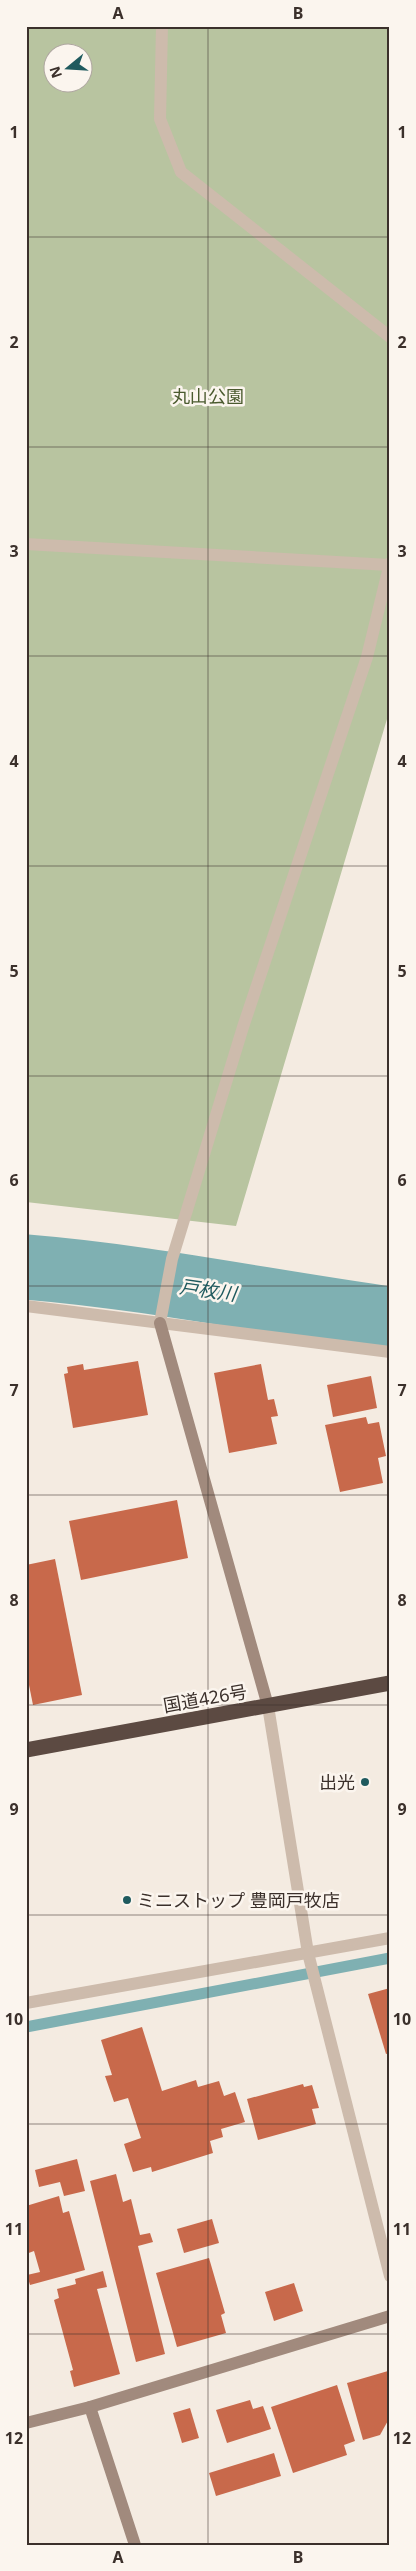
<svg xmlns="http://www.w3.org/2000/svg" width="416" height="2571" font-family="'Noto Sans','Noto Sans JP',sans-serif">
	<rect width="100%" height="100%" fill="#f4ebe1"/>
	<path fill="#b8c4a0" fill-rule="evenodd" d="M26 26H390V709L236 1226 26 1202ZM52 52H82V82H52Z"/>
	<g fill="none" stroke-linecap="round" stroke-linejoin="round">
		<path stroke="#7fb0b2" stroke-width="11" d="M26 2027 390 1958"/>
		<path stroke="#7fb0b2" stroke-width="65" d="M26 1267C148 1277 268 1302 390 1319"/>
	</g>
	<g fill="#c8694b">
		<path d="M138 1361 148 1415 73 1428 64 1374 68 1373 67 1367 83 1364 84 1370Z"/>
		<path d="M261 1364 268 1400 274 1399 278 1416 271 1417 277 1444 229 1453 214 1373Z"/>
		<path d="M371 1376 377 1408 333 1417 327 1385Z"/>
		<path d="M366 1417 368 1424 379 1422 386 1456 378 1458 383 1483 340 1492 325 1425Z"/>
		<path d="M177 1500 188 1558 81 1580 69 1521Z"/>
		<path d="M55 1559 82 1695 33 1705 26 1670V1565Z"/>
		<path d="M390 1988V2053L386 2054 368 1994Z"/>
		<path d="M142 2027 162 2091 196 2080 198 2087 219 2081 224 2096 235 2092 245 2122 221 2129 223 2137 210 2141 213 2153 152 2172 151 2167 133 2172 124 2144 141 2138 128 2098 114 2102 105 2076 112 2075 101 2040Z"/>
		<path d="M303 2084 304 2087 312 2085 319 2108 312 2109 316 2124 258 2140 247 2099Z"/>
		<path d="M77 2159 85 2191 64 2196 60 2182 39 2187 35 2170Z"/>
		<path d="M116 2174 123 2202 131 2199 140 2235 150 2233 153 2242 138 2246 165 2354 136 2362 90 2181Z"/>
		<path d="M59 2196 63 2213 69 2211 85 2270 30 2285 27 2275 40 2272 34 2251 26 2254V2206Z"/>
		<path d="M212 2219 219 2243 184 2253 177 2229Z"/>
		<path d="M209 2258 225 2313 221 2315 226 2333 177 2347 156 2273Z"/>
		<path d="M103 2271 107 2287 97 2289 120 2374 74 2387 70 2371 73 2370 54 2300 59 2298 57 2289 76 2284 75 2279Z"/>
		<path d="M294 2283 303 2311 274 2321 265 2292Z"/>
		<path d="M388 2371 390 2417 380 2435 363 2440 347 2383Z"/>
		<path d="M337 2385 355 2441 344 2445 347 2455 293 2473 271 2407Z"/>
		<path d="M250 2400 253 2409 263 2406 271 2429 227 2443 216 2410Z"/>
		<path d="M190 2408 199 2438 182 2443 173 2413Z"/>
		<path d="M274 2453 281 2476 216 2496 209 2473Z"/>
	</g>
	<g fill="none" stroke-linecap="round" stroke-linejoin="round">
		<g stroke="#cdbbac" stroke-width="12">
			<path d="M162 26 160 119 181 172 390 337"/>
			<path d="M26 544 389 565"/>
			<path d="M26 1306 390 1352"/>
			<path d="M160 1323 172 1259 243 1027 367 657 390 563"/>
			<path d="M268 1706 308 1953 390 2276"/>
			<path d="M26 2003 390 1938"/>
		</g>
		<g stroke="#a18a7d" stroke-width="12">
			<path d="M160 1323 268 1706"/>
			<path d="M90 2407 135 2545"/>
			<path d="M26 2423 90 2407 390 2316"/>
		</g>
		<path stroke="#5c4a42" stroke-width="15" d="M26 1750 390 1683"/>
	</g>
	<path fill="none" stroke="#3b302b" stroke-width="1" stroke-opacity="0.55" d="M208 26V2545M26 237H390M26 447H390M26 656H390M26 866H390M26 1076H390M26 1286H390M26 1495H390M26 1705H390M26 1915H390M26 2124H390M26 2334H390"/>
	<g fill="#1f5a5e" stroke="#fbf5ee" stroke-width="2">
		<circle cx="365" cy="1782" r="5"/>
		<circle cx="127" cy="1900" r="5"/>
	</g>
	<g text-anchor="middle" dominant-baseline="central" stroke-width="5" stroke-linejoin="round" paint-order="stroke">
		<g font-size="18" fill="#4a5a2e" stroke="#fbf5ee">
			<text x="208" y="396">丸山公園</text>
		</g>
		<g font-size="18" fill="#3b302b" stroke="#fbf5ee">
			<text transform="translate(205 1698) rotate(-10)">国道426号</text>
		</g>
		<g font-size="18" fill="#3b302b" stroke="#fbf5ee" text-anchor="end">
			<text x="355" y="1782">出光</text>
			<text x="137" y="1900" text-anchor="start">ミニストップ 豊岡戸牧店</text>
		</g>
		<g font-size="19" font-style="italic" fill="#1f5a5e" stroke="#fbf5ee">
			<text transform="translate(208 1290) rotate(8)">戸枚川</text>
		</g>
	</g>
	<rect width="416" height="2571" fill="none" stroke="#fbf5ee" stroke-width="55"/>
	<g transform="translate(68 68) rotate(252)"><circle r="24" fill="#fbf5ee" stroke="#aea6a0"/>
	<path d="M0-4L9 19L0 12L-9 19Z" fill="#1f5a5e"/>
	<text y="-8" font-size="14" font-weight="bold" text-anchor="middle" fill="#3b302b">N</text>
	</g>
	<rect x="28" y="28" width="360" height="2516" fill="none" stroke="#3b302b" stroke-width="2"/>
	<g font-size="16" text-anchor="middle" font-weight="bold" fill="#3b302b">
		<text x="118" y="19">A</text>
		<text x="298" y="19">B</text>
		<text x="14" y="138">1</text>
		<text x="402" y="138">1</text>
		<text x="14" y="348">2</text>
		<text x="402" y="348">2</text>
		<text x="14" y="557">3</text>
		<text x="402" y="557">3</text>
		<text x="14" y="767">4</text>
		<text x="402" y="767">4</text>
		<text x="14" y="977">5</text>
		<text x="402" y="977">5</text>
		<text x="14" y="1186">6</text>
		<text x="402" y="1186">6</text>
		<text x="14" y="1396">7</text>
		<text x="402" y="1396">7</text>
		<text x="14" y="1606">8</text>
		<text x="402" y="1606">8</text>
		<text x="14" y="1815">9</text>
		<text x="402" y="1815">9</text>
		<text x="14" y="2025">10</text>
		<text x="402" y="2025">10</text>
		<text x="14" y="2235">11</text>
		<text x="402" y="2235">11</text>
		<text x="14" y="2444">12</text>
		<text x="402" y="2444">12</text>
		<text x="118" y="2563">A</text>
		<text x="298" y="2563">B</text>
	</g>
</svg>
